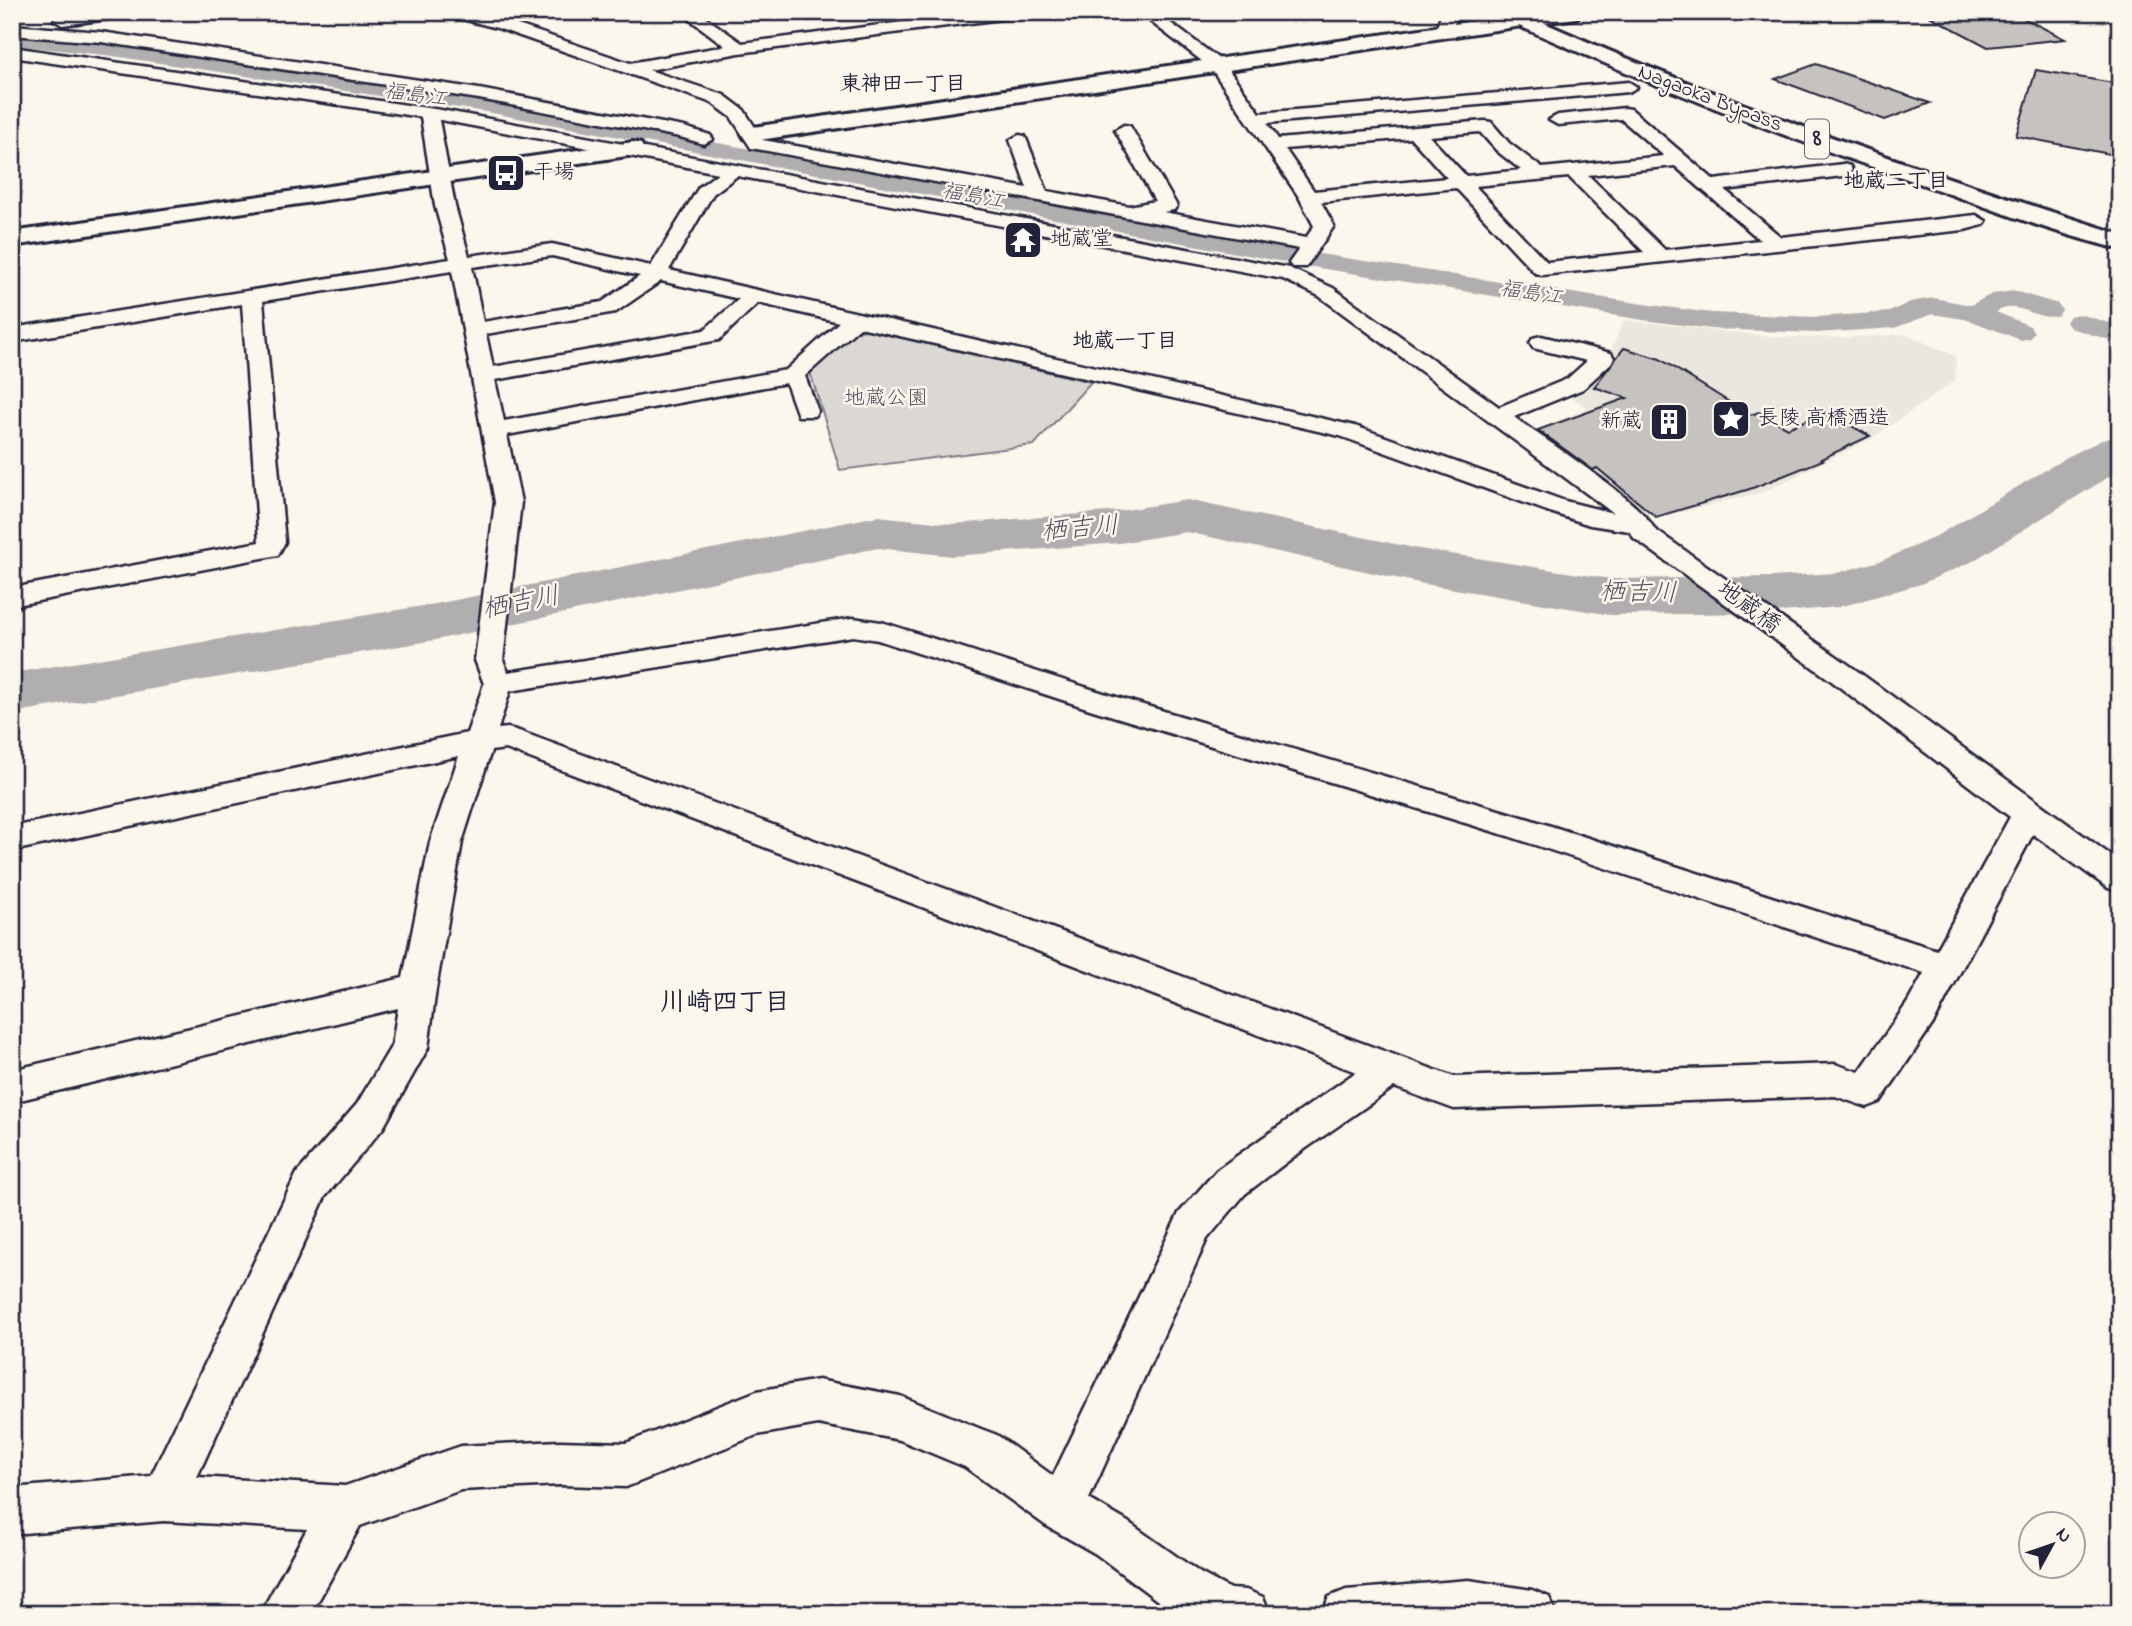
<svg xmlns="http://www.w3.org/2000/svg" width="2132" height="1626" font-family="'Indie Flower','Klee One',sans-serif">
	<rect width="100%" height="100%" fill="#fbf7ec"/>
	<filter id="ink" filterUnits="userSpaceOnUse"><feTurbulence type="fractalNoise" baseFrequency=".0143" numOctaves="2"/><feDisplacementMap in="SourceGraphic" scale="14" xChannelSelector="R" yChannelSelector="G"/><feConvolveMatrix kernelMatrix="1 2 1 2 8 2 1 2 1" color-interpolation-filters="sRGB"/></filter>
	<g filter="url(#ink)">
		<path fill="#ebe7df" d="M1624 320 1773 337 1845 338 1905 334 1956 356 1955 381 1872 438 1764 492 1656 518 1530 431 1589 409 1565 393 1585 385 1613 355 1610 352Z"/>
		<path fill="#dbd8d3" stroke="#7e7d87" stroke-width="2" d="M867 330 1091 382 1034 445 840 470 810 372 850 332Z"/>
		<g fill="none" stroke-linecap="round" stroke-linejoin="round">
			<g fill="#b1aeb0" fill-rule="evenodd">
				<path d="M12 33 113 44 486 100 1294 250 1643 304 1712 313 1816 317 1889 312 1910 302 1933 298 1971 305 1992 294 2014 291 2058 304 2062 310 2058 316C2034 321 2019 299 1996 312L2030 326 2034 332 2030 338 2021 340 1969 320 1933 314 1894 328 1816 333 1712 329 1643 320 1294 264 486 112 113 56 12 45Z"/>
				<path d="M2079 314 2120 326V343L2070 328 2066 322 2070 316Z"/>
			</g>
			<path fill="#b1aeb0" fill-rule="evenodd" d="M2120 436V470L1971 562 1921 584 1839 607 1772 613 1611 615 1419 583 1187 532 1119 543 953 556 878 548 435 640 12 713V673L435 604 878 516 953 524 1119 511 1187 500 1419 549 1611 579 1772 577 1837 573 1883 560 1933 538 2067 457 2102 440Z"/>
		</g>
		<g fill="#c6c2c0" stroke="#22223b" stroke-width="2">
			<path d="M1922 12H2012L2065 39 1988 47Z"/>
			<path d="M1816 64 1930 103 1885 120 1775 79Z"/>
			<path d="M2036 70 2120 84V156L2016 136Z"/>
			<path d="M1624 348 1660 359 1750 415 1759 412 1788 428 1826 412 1870 436 1821 459 1823 460 1750 489 1656 517 1597 468 1593 470 1538 430 1627 398 1594 387Z"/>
		</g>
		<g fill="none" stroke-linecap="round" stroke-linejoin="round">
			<g stroke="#22223b" stroke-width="5">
				<g id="minor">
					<path d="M86 12H132L124 17 62 25 54 20 62 15Z"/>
					<path d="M444 12H471L509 22 630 63 725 46 680 12H698L742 43 979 12H1025L1017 17 739 53 649 70 724 95 744 110 763 140 1027 188 1010 140 1019 135 1025 136 1047 191 1129 206 1155 201 1115 130 1124 125 1130 126 1177 206 1174 210 1163 212 1306 238 1314 226 1299 197 1211 68 1138 12H1156L1223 62 1260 113 1629 82 1637 87 1629 92 1267 123 1278 139 1485 121 1491 122 1509 143 1542 168 1664 156 1621 119 1558 125 1549 120 1558 115 1625 108 1631 109 1714 180 1843 164 1850 166 1852 170 1843 176 1725 190 1781 237 1976 215 1986 221 1983 225 1964 230 1542 275 1535 273 1456 188 1321 202 1334 226 1306 267H1292L1289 263 1299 249 751 148 731 117 712 103 497 28 447 15ZM1480 132 1497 151 1521 170 1466 176 1429 136ZM1411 138 1447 178 1314 191 1285 149ZM1675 166 1760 240 1665 250 1588 175ZM1569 177 1644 252 1547 262 1475 186Z"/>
					<path d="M1442 12H1458L1452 30 1444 35 1436 30Z"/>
					<path d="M12 25 101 32 479 89 684 127 710 135 713 139 704 144 680 137 479 99 101 42 12 35Z"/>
					<path d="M12 47 441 110 1289 268 1333 288 1499 407 1567 379 1587 361 1533 348 1530 343 1533 338 1541 336 1611 353 1614 358 1611 363 1583 389 1514 417C1543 439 1642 501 1654 529L1849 665 2120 862V891L2108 888 2033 834 1934 1022 1880 1102 1867 1107 1835 1096 1454 1109 1394 1087 1292 1158 1245 1194 1207 1239 1089 1499 1128 1522 1200 1573 1230 1589 1246 1590 1263 1597 1270 1614H1180L1166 1607 1096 1554 1045 1525 965 1467 900 1440 818 1424 757 1435 626 1487 560 1485 461 1490 360 1526 311 1614H260L307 1529 164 1521 12 1534V1488L151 1476 297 1173 357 1104 392 1045 398 1008 12 1102V1070L403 978 430 842 459 756 12 851V827L467 733 484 684 475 660 495 502 452 271 263 301 285 542 278 555 12 606V588L259 542 242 304 12 342V328L450 259 435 206 421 117 12 57ZM439 120H441L718 173 699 187 651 266 552 244 469 256 455 206ZM737 176 1283 279 1319 296 1613 513 1565 501 1355 426 669 270 713 194ZM552 256 640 276 602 302 483 322 472 267ZM661 281 739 299 704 330 493 367 486 334 616 312ZM758 303 839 322 786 370 504 421 495 380 719 340ZM860 327 1340 436 1547 511 1590 525 1629 531 1634 538 1829 679 2010 817 1937 950 1529 819 1113 696 881 622 853 618 508 672 503 660 521 502 507 435 786 383 798 416H814L818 411 805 376ZM853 636 878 640 1093 710 1508 836 1924 973 1908 1002 1859 1072 1835 1064 1454 1077 519 731 508 728 498 729 510 691ZM506 749 1356 1072 1217 1170 1179 1213 1053 1476 997 1435 981 1429 900 1396 818 1380 757 1391 626 1443 560 1441 461 1446 345 1486 197 1477 325 1197 383 1128 428 1048 436 989 462 842 491 751Z"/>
					<path d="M1469 1580 1532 1590 1549 1597 1556 1614H1322L1329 1597 1346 1590Z"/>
				</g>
			</g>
			<g stroke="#22223b" stroke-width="6">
				<g id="tertiary">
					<path d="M1536 12H1585L1576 18 753 141 745 139 742 134 745 129 753 127Z"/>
					<path d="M633 142 641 144 644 149 641 154 12 246V232Z"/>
				</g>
			</g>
			<g stroke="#22223b" stroke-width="6">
				<path id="trunk" d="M1495 12H1520C1715 100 1916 169 2120 234V249C2057 234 1994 210 1933 188 1785 138 1640 81 1497 16Z"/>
			</g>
			<use href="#minor" fill="#fbf7ec" fill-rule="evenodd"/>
			<use href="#tertiary" fill="#fbf7ec" fill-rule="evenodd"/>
			<use href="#trunk" fill="#fbf7ec" fill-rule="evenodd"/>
		</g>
	</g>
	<defs>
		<g id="bus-square" transform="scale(2.0125)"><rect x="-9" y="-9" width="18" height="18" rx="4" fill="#22223b" stroke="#fbf7ec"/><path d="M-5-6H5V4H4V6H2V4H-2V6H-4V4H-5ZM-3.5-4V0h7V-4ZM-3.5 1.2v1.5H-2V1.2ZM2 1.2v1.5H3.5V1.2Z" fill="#fff"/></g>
		<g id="temple-square" transform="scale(2.0125)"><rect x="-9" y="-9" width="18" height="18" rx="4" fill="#22223b" stroke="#fbf7ec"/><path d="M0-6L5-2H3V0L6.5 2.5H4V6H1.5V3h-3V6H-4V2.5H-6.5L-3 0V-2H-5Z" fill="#fff"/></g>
		<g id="sight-square" transform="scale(2.0125)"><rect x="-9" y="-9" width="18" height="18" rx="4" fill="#22223b" stroke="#fbf7ec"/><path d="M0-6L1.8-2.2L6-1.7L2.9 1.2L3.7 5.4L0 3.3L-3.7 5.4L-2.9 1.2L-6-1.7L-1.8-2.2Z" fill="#fff"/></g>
		<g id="building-square" transform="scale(2.0125)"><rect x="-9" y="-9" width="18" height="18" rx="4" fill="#22223b" stroke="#fbf7ec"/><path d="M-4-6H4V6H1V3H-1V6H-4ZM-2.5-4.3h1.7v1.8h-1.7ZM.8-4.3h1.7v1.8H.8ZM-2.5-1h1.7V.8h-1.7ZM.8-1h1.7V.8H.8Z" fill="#fff"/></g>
	</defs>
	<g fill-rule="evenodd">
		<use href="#bus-square" x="506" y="173"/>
		<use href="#temple-square" x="1023" y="240"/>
		<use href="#sight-square" x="1731" y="419"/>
		<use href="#building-square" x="1669" y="422"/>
	</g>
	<g text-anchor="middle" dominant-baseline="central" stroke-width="5" stroke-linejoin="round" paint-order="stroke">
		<g font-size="21" font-weight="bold" fill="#22223b" stroke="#fbf7ec">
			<text x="903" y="85">東神田一丁目</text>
			<text x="1896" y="182">地蔵二丁目</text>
			<text x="1125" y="342">地蔵一丁目</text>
		</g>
		<g font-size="21" font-style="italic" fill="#545364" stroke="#fbf7ec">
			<text transform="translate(415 96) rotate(8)">福島江</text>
			<text transform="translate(973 197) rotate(11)">福島江</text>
			<text transform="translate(1531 294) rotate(9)">福島江</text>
		</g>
		<g font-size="21" fill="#22223b" stroke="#fbf7ec">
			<text transform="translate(1710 99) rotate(21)">Nagaoka Bypass</text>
		</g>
		<g font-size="21" fill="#22223b" stroke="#fbf7ec" text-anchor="start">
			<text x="533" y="173">干場</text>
			<text x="1050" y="240">地蔵堂</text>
			<text x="1758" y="419">長陵 高橋酒造</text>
			<text x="1642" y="422" text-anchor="end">新蔵</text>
		</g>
		<g font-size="21" fill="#505061" stroke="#fbf7ec">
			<text x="886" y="399">地蔵公園</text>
		</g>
		<rect fill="#fbf7ec" stroke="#636270" stroke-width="2" x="1805" y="119.5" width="24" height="39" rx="5"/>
		<g font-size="23" font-weight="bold" fill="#22223b">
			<text x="1817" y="139">8</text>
		</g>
		<g font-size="24" fill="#22223b" stroke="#fbf7ec">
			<text transform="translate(1748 608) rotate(36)">地蔵橋</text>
		</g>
		<g font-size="26" font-style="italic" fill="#545364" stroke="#fbf7ec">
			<text transform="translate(1080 530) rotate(-5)">栖吉川</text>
			<text transform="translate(1638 594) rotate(1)">栖吉川</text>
			<text transform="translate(521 604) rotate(-11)">栖吉川</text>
		</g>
		<g font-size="26" font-weight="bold" fill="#22223b" stroke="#fbf7ec">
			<text x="725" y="1004">川崎四丁目</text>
		</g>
	</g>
	<rect width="2132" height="1626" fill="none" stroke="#fbf7ec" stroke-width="42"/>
	<rect x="21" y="21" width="2090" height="1584" fill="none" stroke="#22223b" stroke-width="2.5" filter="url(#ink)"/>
	<g transform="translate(2052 1545) rotate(50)"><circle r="33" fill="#fbf7ec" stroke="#a4a2a5" stroke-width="2"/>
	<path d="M0-5L12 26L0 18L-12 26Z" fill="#22223b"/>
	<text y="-10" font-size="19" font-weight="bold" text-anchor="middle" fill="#22223b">N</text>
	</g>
</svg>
